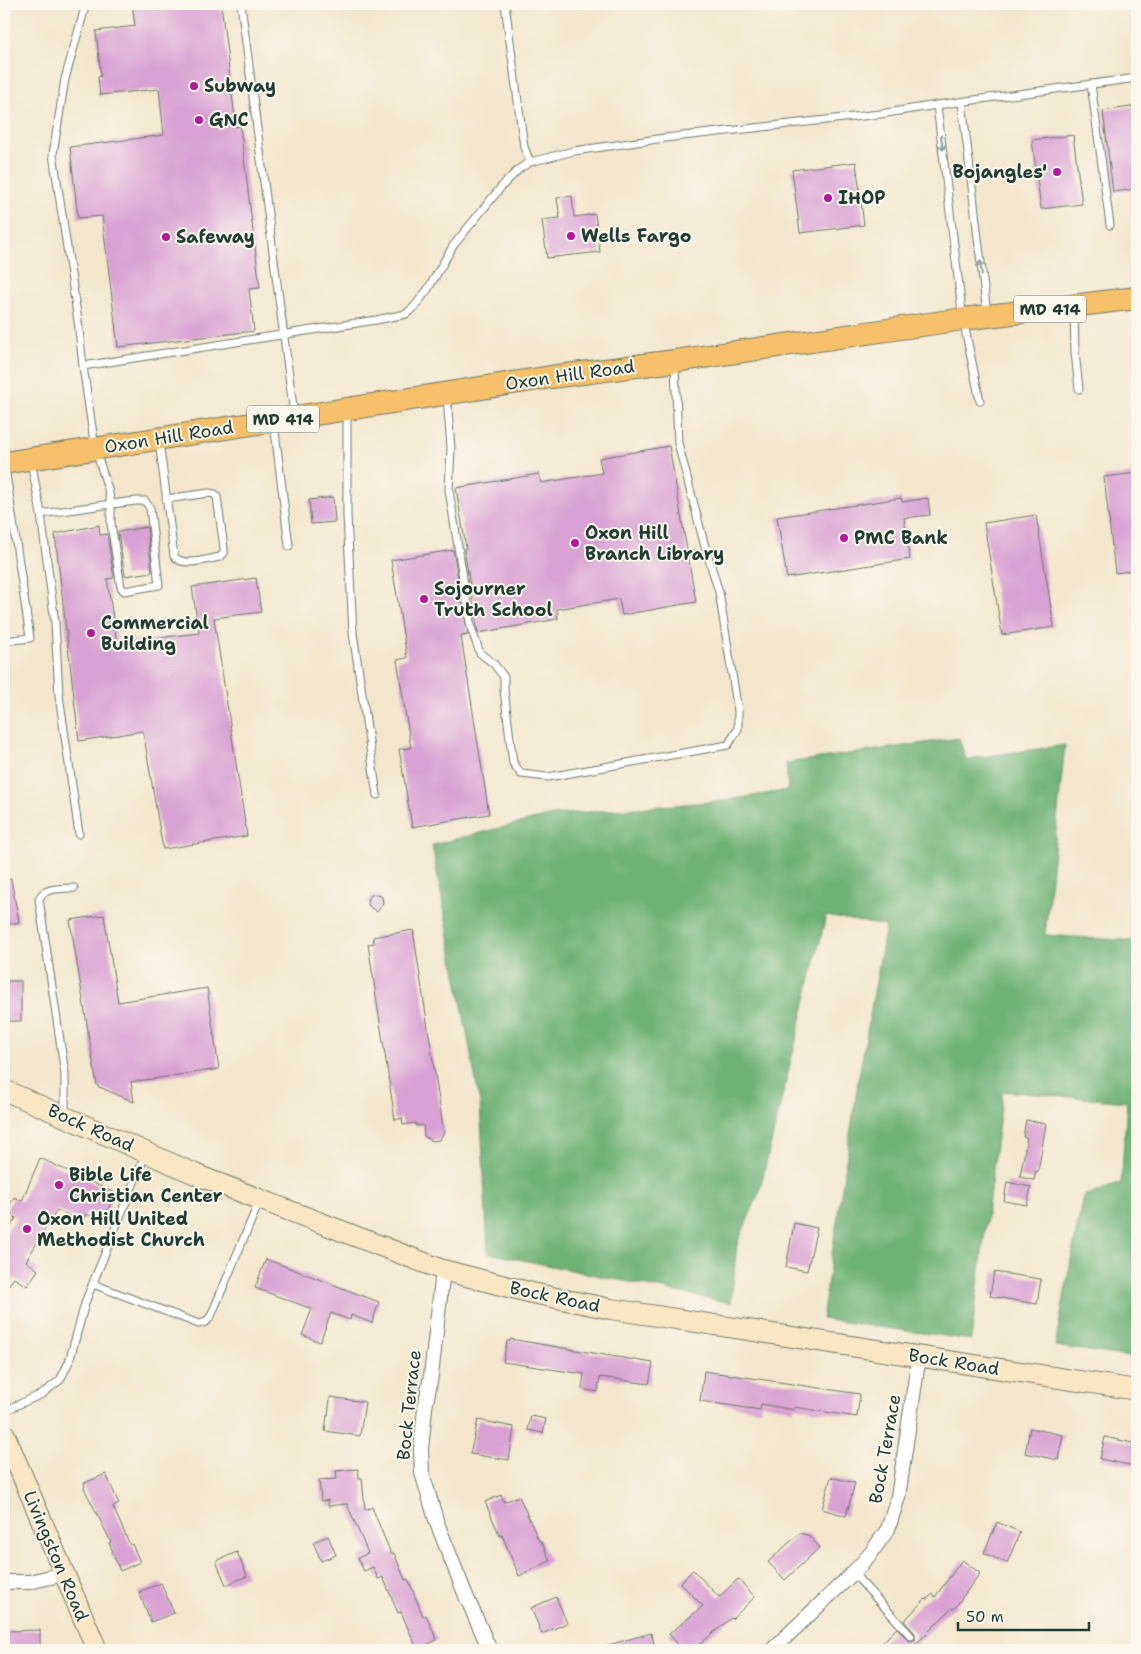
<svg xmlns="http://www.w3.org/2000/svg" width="1141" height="1654" font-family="'Shantell Sans',sans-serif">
	<rect width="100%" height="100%" fill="#fbf7ec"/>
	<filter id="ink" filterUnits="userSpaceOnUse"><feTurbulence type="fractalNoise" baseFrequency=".02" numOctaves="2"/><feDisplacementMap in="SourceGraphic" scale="10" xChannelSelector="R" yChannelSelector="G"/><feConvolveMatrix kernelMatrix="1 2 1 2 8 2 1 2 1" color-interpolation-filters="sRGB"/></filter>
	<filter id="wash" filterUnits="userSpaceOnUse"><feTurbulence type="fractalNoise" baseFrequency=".0096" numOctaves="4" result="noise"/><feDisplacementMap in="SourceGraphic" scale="20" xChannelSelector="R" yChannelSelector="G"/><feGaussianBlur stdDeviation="1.12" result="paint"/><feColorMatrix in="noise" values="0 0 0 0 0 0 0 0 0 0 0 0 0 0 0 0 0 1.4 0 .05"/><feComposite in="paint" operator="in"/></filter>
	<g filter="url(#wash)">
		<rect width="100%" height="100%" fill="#f3e6cc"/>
		<path fill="#6eb276" stroke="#467855" d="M959 738 966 759 1065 745 1045 935 1137 941V1358L1055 1346 1083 1196 1121 1183 1127 1102 1003 1091 971 1340 822 1319 858 1082 886 926 826 916 759 1193 737 1244 731 1303 488 1253 480 1103 432 845 552 815 722 801 788 790 786 763Z"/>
		<g id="blocks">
			<g fill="#d8a0d3">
				<path d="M132 4H221L236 127 240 126 260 288 249 289 254 331 118 347 102 216 78 218 70 147 164 135 159 89 100 95 98 77 101 76 96 31 135 26Z"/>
				<path d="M1137 106V189L1113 192 1103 111Z"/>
				<path d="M1073 135 1082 204 1041 209 1032 140Z"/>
				<path d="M856 162 864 225 800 233 792 170Z"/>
				<path d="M572 196 574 217 595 214 600 252 547 258 542 220 560 218 557 198Z"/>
				<path d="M669 446 696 602 622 615 619 599 557 609 558 619 478 633 464 549 466 548 456 488 539 474 541 483 602 473 599 458Z"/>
				<path d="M1137 473V570L1115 573 1104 477Z"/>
				<path d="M333 497 335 522 311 524 309 500Z"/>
				<path d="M901 498 902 502 928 498 930 515 904 518 910 559 787 578 777 517Z"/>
				<path d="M1036 515 1054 627 1002 635 984 523Z"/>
				<path d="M99 525 100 535 107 534 114 578 107 579 117 643 199 633 192 587 256 578 261 612 214 618 247 836 163 849 143 731 79 741 55 534Z"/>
				<path d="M147 527 152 572 125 576 118 532Z"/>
				<path d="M453 550 468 635 461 636 489 814 412 827 399 749 411 748 397 660 407 658 391 560Z"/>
				<path d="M11 879 19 922 4 925V880Z"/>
				<path d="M377 894 382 897 383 903 377 912 369 906 367 900 371 895Z"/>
				<path d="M104 915 118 1002 207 988 219 1069 131 1082 134 1102 97 1086 70 920Z"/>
				<path d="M413 930 444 1133 439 1140 431 1141 424 1136 423 1125 416 1126V1123L403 1125 402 1118 395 1120 368 944 374 943 373 937Z"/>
				<rect x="4" y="981" width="17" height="40"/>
				<path d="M1026 1120 1046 1124 1038 1172 1036 1171 1034 1180 1020 1177 1027 1138 1023 1137Z"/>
				<path d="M40 1158 115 1193 103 1221 86 1214 82 1221 57 1210 26 1261 38 1270 27 1286 14 1278 4 1291V1236L16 1218 7 1209 14 1197 22 1201Z"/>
				<path d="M1007 1182 1031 1187 1027 1205 1004 1201Z"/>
				<path d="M794 1223 817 1228 807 1271 786 1267Z"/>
				<path d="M266 1259 379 1302 372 1323 351 1315 350 1320 331 1313 320 1342 302 1335 312 1309 255 1288Z"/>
				<path d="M994 1272 1041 1279 1037 1304 990 1296Z"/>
				<path d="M510 1339 653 1363 649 1384 600 1377 598 1392 582 1389 584 1374 503 1362 507 1341H510Z"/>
				<path d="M704 1371 860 1394 857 1417 794 1407V1410L761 1404 760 1410 700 1401Z"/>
				<path d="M330 1397 365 1402 360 1436 325 1431 327 1415 328 1416Z"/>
				<path d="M531 1416 546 1419 543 1433 528 1430Z"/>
				<path d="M478 1420 514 1427 509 1460 470 1454Z"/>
				<path d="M1030 1428 1063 1435 1058 1460 1025 1453Z"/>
				<path d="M1105 1437 1137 1444 1134 1466 1100 1459Z"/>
				<path d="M358 1469 359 1478H362L365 1510 372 1507 391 1554 394 1553 405 1580 408 1579 423 1616 426 1615 437 1640 417 1649 401 1612 398 1613 383 1577 378 1579 373 1567 364 1571 358 1558 368 1553 347 1504 328 1506V1500L321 1501 319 1480 337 1479 336 1471Z"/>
				<path d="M106 1474 119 1504 113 1507 130 1545 132 1544 140 1562 120 1571 112 1552H113L109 1543 111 1542 84 1488 85 1487 84 1483Z"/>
				<path d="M831 1477 855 1483 846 1516 822 1509Z"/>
				<path d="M501 1495 504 1502 519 1496 539 1541H541L550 1561 519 1576 502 1535 500 1536 485 1502Z"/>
				<path d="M997 1522 1020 1532 1007 1563 984 1553Z"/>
				<path d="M800 1533 808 1535 820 1547 785 1580 768 1562Z"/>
				<path d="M328 1536 336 1555 321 1561 313 1542Z"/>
				<path d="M237 1552 247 1576 226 1585 216 1561Z"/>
				<path d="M962 1560 980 1573 954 1609 952 1608 910 1650H875L897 1628 909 1641 915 1640V1633L904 1621 925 1599 926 1600 933 1594 935 1597Z"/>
				<path d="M693 1570 719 1597 738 1579 755 1597 732 1619 731 1618 693 1650H683L669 1634 703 1606 680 1583Z"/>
				<path d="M161 1583 174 1613 151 1622 139 1592Z"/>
				<path d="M556 1597 567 1623 542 1634 531 1608Z"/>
				<path d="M40 1630V1650H4V1631Z"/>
				<path d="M651 1633 656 1650H605V1646Z"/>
			</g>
		</g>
	</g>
	<g filter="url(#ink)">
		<use href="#blocks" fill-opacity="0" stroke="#697869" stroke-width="1"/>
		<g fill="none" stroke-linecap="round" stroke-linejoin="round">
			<g stroke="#697869" stroke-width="9">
				<g id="lane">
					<path d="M241 4 294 415"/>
					<path d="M505 4 524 147 530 162"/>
					<path d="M1091 84 1110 225"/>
					<path d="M962 102 987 314"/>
					<path d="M937 105 963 319 980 401"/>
					<path d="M1074 309 1075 352 1079 389"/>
					<path d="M83 366 78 321 53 154 65 79 86 4"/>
					<path d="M447 396 451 448 449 490 471 628 480 653 494 664 504 677V690L513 763 521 774 548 777 728 745 738 729V711L719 592 704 543 678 443 675 365"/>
					<path d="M347 412V516L353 633 377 795"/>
					<path d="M274 423 289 546"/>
					<path d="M159 441 174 556C183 568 207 559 220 557L224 553V548L217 497 215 494 209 493 166 499"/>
					<path d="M31 461 41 514 111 504 108 489 95 448 83 366 376 320 406 314 414 307 428 289 453 246 502 186 519 169 530 162 574 151 665 138 880 114 937 105 1137 78"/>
					<path d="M136 501H145L150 508 159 585 124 591 121 587 111 524V504Z"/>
					<path d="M41 514 55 623 59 695 79 834"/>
					<path d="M4 641 30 638 5 467"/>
					<path d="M65 1114V1074L39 899C43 887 63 889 74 888"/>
					<path d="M93 1284 199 1324 206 1322 211 1316 259 1202"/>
					<path d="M4 1411 42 1394 60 1380 69 1362 86 1300 146 1153"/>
					<path d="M853 1573 911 1636"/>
				</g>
			</g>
			<g stroke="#697869" stroke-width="16">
				<g id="street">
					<path d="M443 1270 431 1376 425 1408 421 1450 422 1473 437 1523 466 1596 490 1650"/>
					<path d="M4 1582H29L64 1574"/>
					<path d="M772 1650 853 1573 871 1553 888 1529 898 1497 919 1356"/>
				</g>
			</g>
			<g stroke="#697869" stroke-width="22">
				<g id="secondary">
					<path d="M4 1090 202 1177 443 1270 532 1293 611 1309 1137 1390"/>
					<path d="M4 1433 97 1650"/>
				</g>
			</g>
			<g stroke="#697869" stroke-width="24">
				<path id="primary" d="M4 463 551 377 675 361 963 319 1137 298"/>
			</g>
			<use href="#lane" stroke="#fff" stroke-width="7"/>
			<use href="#street" stroke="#fff" stroke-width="14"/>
			<use href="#secondary" stroke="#fbe6c4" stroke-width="20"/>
			<use href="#primary" stroke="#f6c06b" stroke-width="22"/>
		</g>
		<defs><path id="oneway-shaft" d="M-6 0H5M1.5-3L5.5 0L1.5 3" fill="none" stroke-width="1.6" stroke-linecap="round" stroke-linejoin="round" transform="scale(1.25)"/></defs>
		<g stroke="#8f9e9a">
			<use href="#oneway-shaft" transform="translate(942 143) rotate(83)"/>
			<use href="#oneway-shaft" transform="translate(981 268) rotate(-97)"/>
		</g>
	</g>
	<g fill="#b5179e" stroke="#fbf7ec" stroke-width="2">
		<circle cx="194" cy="86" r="5"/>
		<circle cx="199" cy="120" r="5"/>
		<circle cx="1057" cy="172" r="5"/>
		<circle cx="828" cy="198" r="5"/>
		<circle cx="571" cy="236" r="5"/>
		<circle cx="166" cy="237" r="5"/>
		<circle cx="844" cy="538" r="5"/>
		<circle cx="575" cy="543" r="5"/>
		<circle cx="424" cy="599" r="5"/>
		<circle cx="91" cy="633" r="5"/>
		<circle cx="59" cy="1185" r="5"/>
		<circle cx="27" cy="1229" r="5"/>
	</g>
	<g text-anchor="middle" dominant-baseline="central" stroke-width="4" stroke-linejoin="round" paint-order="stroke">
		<g fill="#fbf7ec" stroke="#61756b" stroke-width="1">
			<rect x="1014" y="295.5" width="72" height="27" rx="4"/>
			<rect x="247" y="405.5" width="72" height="27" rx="4"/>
		</g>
		<g font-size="16" font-weight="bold" fill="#1f3d34">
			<text x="1050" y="309">MD 414</text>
			<text x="283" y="419">MD 414</text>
		</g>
		<g font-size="18" font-weight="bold" fill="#1f3d34" stroke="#fbf7ec" text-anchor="start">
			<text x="204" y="86">Subway</text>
			<text x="209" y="120">GNC</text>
			<text x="1047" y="172" text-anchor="end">Bojangles'</text>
			<text x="838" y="198">IHOP</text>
			<text x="581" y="236">Wells Fargo</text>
			<text x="176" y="237">Safeway</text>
			<text x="585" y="533">Oxon Hill<tspan x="585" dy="21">Branch Library</tspan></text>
			<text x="854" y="538">PMC Bank</text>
			<text x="434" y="589">Sojourner<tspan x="434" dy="21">Truth School</tspan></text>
			<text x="101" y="623">Commercial<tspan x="101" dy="21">Building</tspan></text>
			<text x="69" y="1175">Bible Life<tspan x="69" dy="21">Christian Center</tspan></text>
			<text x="37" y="1219">Oxon Hill United<tspan x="37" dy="21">Methodist Church</tspan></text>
		</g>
		<g font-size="18" fill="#1f3d34" stroke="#fbf7ec">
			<text transform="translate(570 375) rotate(-8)">Oxon Hill Road</text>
			<text transform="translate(169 437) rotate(-9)">Oxon Hill Road</text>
			<text transform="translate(91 1128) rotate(24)">Bock Road</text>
			<text transform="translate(555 1297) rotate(12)">Bock Road</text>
			<text transform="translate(954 1362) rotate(9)">Bock Road</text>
			<text transform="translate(409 1405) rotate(-84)">Bock Terrace</text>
			<text transform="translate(885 1449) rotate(-80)">Bock Terrace</text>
			<text transform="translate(56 1556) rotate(67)">Livingston Road</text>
		</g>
	</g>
	<rect width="1141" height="1654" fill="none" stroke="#fbf7ec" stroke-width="20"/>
	<path d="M958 1622v8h131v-8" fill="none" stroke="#1f3d34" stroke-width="2.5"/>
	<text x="966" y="1622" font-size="15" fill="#1f3d34" stroke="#fbf7ec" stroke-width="4" paint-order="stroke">50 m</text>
</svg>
